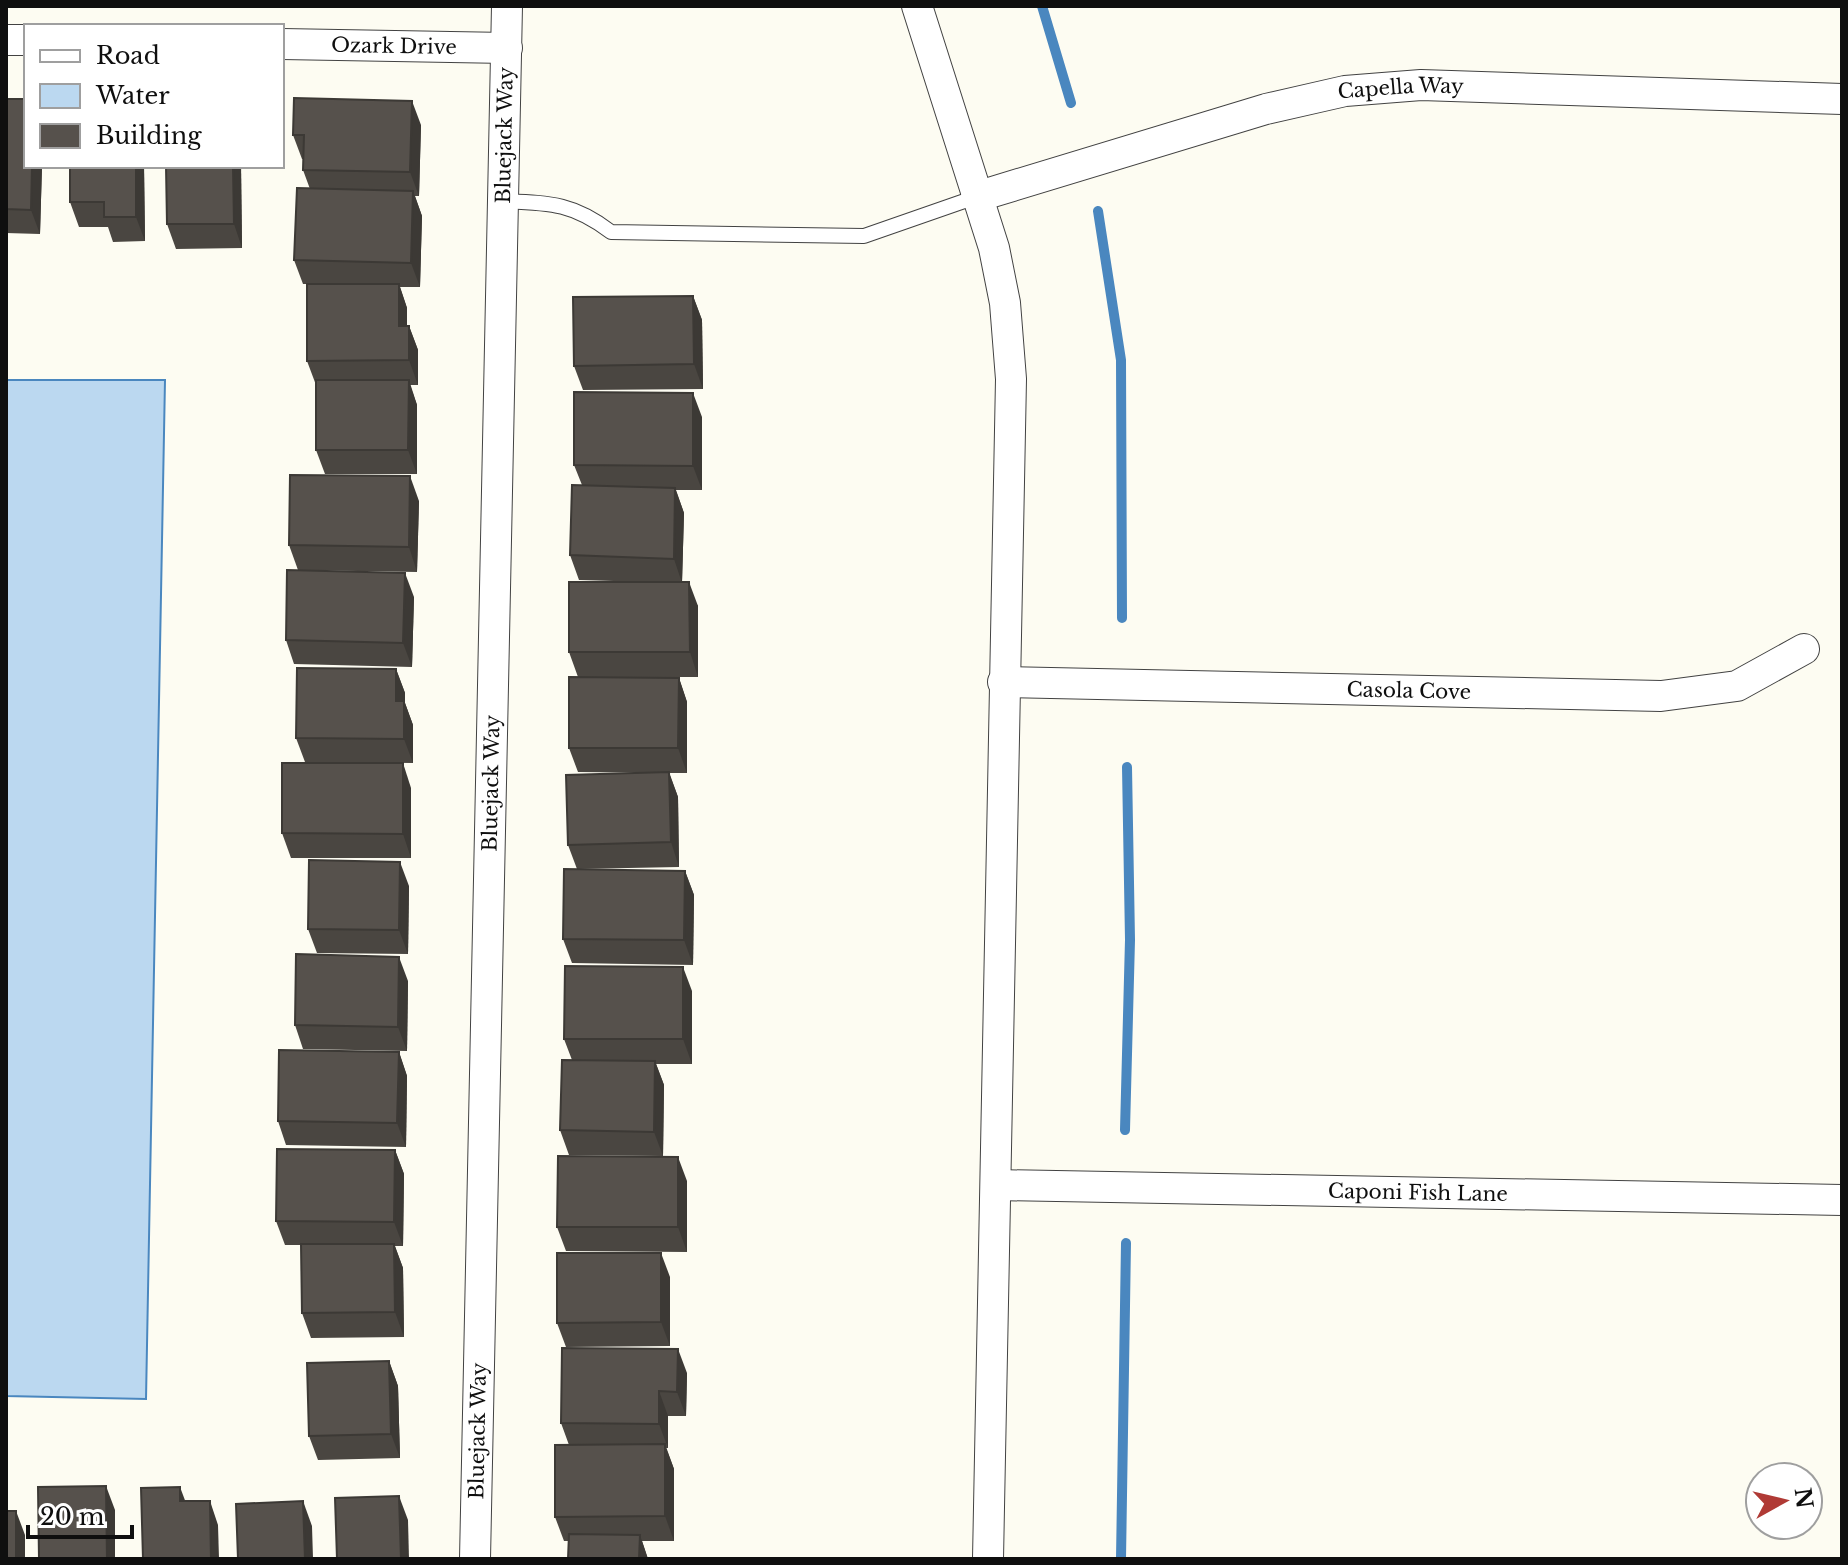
<svg xmlns="http://www.w3.org/2000/svg" width="1848" height="1565" font-family="'Libre Baskerville',serif">
	<rect width="100%" height="100%" fill="#fdfcf2"/>
	<path fill="#bbd8f0" stroke="#4a87bf" stroke-width="2" d="M6 380H165L146 1399 6 1396Z"/>
	<g fill="none" stroke-linecap="round" stroke-linejoin="round">
		<g stroke="#4a87bf" stroke-width="10">
			<path d="M1042 6 1071 103"/>
			<path d="M1098 211 1121 360 1122 618"/>
			<path d="M1125 1130 1130 940 1127 767"/>
			<path d="M1121 1559 1126 1243"/>
		</g>
		<g stroke="#424242" stroke-width="16">
			<path id="service" d="M503 201C550 203 573 203 611 232L864 236 976 197"/>
		</g>
		<g stroke="#424242" stroke-width="32">
			<g id="minor">
				<path d="M917 6 994 248 1005 303 1011 379 988 1559"/>
				<path d="M6 40H26"/>
				<path id="s1" d="M282 44 507 48"/>
				<path id="s2" d="M976 197 1266 109 1345 91 1421 85 1842 99"/>
				<path id="s3" d="M1003 682 1661 696 1737 686 1804 649"/>
				<path id="s4" d="M996 1185 1842 1200"/>
				<path id="s5" d="M475 1559 507 6"/>
			</g>
		</g>
		<use href="#service" stroke="#fff" stroke-width="14"/>
		<use href="#minor" stroke="#fff" stroke-width="30"/>
	</g>
	<g fill="#4a4641">
		<path d="M6 99 26 166H42L40 234 6 233Z"/>
		<path d="M421 125 419 196H415L422 216 420 287H400L407 308V326H409L418 350V385H410L417 405V474H325L316 450V385L307 361 315 284H303L294 260 310 189 303 170V159H302L293 135Z"/>
		<path d="M70 166H144L145 241 113 242 108 227H79L70 202Z"/>
		<path d="M166 166H241L242 248 176 249 167 224Z"/>
		<path d="M693 296 702 320 703 389 583 390 574 366Z"/>
		<path d="M702 417V490H676L684 513 682 582 698 606V677H578L569 652 648 582 579 580 570 555 582 485 574 465Z"/>
		<path d="M419 501 417 572 298 570 289 545Z"/>
		<path d="M414 597 412 667 294 664 286 640Z"/>
		<path d="M396 669 405 693V703L413 725V763L305 762 296 738Z"/>
		<path d="M679 678 687 702V773H669L678 797 679 867 577 869 568 845 665 773 578 772 569 748Z"/>
		<path d="M411 788V858H291L282 833Z"/>
		<path d="M685 871 694 895 693 965 572 963 563 939Z"/>
		<path d="M409 886 408 954 317 953 308 929Z"/>
		<path d="M408 981 407 1051 303 1049 295 1025Z"/>
		<path d="M692 991V1064H656L664 1085 663 1156 569 1155 560 1130 572 1060 564 1039Z"/>
		<path d="M399 1052 407 1076 406 1147 286 1145 278 1121Z"/>
		<path d="M395 1150 404 1174 403 1246H395L403 1268 404 1337 311 1338 302 1313 301 1245H285L276 1221Z"/>
		<path d="M687 1181V1252L566 1251 557 1227Z"/>
		<path d="M670 1277V1346L566 1347 557 1323Z"/>
		<path d="M389 1361 398 1386 400 1458 318 1460 309 1436Z"/>
		<path d="M687 1373 686 1416H668V1448H666L674 1469V1541H642L648 1559 569 1541H564L555 1517 569 1445 561 1423Z"/>
	</g>
	<g fill="#3c3935">
		<path d="M412 101 421 125 419 196 410 172Z"/>
		<path d="M32 166H42L40 234 31 210Z"/>
		<path d="M136 166H144L145 241 136 217Z"/>
		<path d="M233 166H241L242 248 234 224Z"/>
		<path d="M413 191 422 216 420 287 411 263Z"/>
		<path d="M399 284 407 308V350L399 326Z"/>
		<path d="M693 296 702 320 703 389 694 364Z"/>
		<path d="M409 326 418 350V385L409 360Z"/>
		<path d="M409 380 417 405V474L408 450Z"/>
		<path d="M693 393 702 417V490L693 466Z"/>
		<path d="M410 476 419 501 417 572 409 547Z"/>
		<path d="M675 488 684 513 682 583 674 559Z"/>
		<path d="M405 573 414 597 412 667 403 643Z"/>
		<path d="M689 582 698 606V677L690 652Z"/>
		<path d="M396 669 405 693V703L413 725V763L404 739 396 701Z"/>
		<path d="M679 678 687 702V773L678 748Z"/>
		<path d="M403 763 411 788V858L403 834Z"/>
		<path d="M669 772 678 797 679 867 671 842Z"/>
		<path d="M400 862 409 886 408 954 399 930Z"/>
		<path d="M685 871 694 895 693 965 684 940Z"/>
		<path d="M399 957 408 981 407 1051 398 1027Z"/>
		<path d="M683 967 692 991V1064L683 1039Z"/>
		<path d="M399 1052 407 1076 406 1147 397 1123Z"/>
		<path d="M655 1061 664 1085 663 1156 654 1132Z"/>
		<path d="M395 1150 404 1174 403 1246 394 1222Z"/>
		<path d="M678 1157 687 1181V1252L678 1227Z"/>
		<path d="M394 1244 403 1268 404 1337 395 1312Z"/>
		<path d="M661 1253 670 1277V1346L661 1322Z"/>
		<path d="M678 1349 687 1373 686 1416 677 1392Z"/>
		<path d="M389 1361 398 1386 400 1458 391 1434Z"/>
		<path d="M659 1391 668 1416V1448L659 1424Z"/>
		<path d="M665 1444 674 1469V1541L665 1516Z"/>
		<path d="M106 1486 115 1510V1559H107Z"/>
		<path d="M180 1487 189 1511 180 1501Z"/>
		<path d="M399 1496 408 1520 409 1559H401Z"/>
		<path d="M210 1501 218 1525 219 1559H211Z"/>
		<path d="M303 1501 312 1526 313 1559H305Z"/>
		<path d="M16 1511 25 1535V1559H16Z"/>
		<path d="M640 1535 648 1559H639Z"/>
	</g>
	<g fill="#56514c" stroke="#3c3935" stroke-width="2">
		<path d="M294 98 412 101 410 172 303 170 304 135H293Z"/>
		<path d="M6 99H26V166H32L31 210 6 209Z"/>
		<path d="M70 166H136V217H104V202H70Z"/>
		<path d="M166 166H233L234 224H167Z"/>
		<path d="M297 188 413 191 411 263 294 260Z"/>
		<path d="M307 284H399V326H409V360L307 361Z"/>
		<path d="M693 296 694 364 574 366 573 297Z"/>
		<path d="M316 380H409L408 450H316Z"/>
		<path d="M574 392 693 393V466L574 465Z"/>
		<path d="M290 475 410 476 409 547 289 545Z"/>
		<path d="M572 485 675 488 674 559 570 555Z"/>
		<path d="M287 570 405 573 403 643 286 640Z"/>
		<path d="M569 582H689L690 652H569Z"/>
		<path d="M297 668 396 669V701H404V739L296 738Z"/>
		<path d="M569 677 679 678 678 748H569Z"/>
		<path d="M282 763H403V834L282 833Z"/>
		<path d="M669 772 671 842 568 845 566 775Z"/>
		<path d="M309 860 400 862 399 930 308 929Z"/>
		<path d="M564 869 685 871 684 940 563 939Z"/>
		<path d="M296 954 399 957 398 1027 295 1025Z"/>
		<path d="M565 966 683 967V1039H564Z"/>
		<path d="M279 1050 399 1052 397 1123 278 1121Z"/>
		<path d="M562 1060 655 1061 654 1132 560 1130Z"/>
		<path d="M277 1149 395 1150 394 1222 276 1221Z"/>
		<path d="M558 1156 678 1157V1227H557Z"/>
		<path d="M301 1244H394L395 1312 302 1313Z"/>
		<path d="M557 1253H661V1322L557 1323Z"/>
		<path d="M562 1348 678 1349 677 1392 659 1391V1424L561 1423Z"/>
		<path d="M389 1361 391 1434 309 1436 307 1363Z"/>
		<path d="M665 1444V1516L555 1517V1445Z"/>
		<path d="M106 1486 107 1559H39L38 1487Z"/>
		<path d="M180 1487V1501H210L211 1559H143L141 1488Z"/>
		<path d="M399 1496 401 1559H337L335 1498Z"/>
		<path d="M303 1501 305 1559H238L236 1504Z"/>
		<rect x="6" y="1511" width="10" height="48"/>
		<path d="M569 1534 640 1535 639 1559H568Z"/>
	</g>
	<g text-anchor="middle" dominant-baseline="central" stroke-width="8" stroke-linejoin="round" paint-order="stroke">
		<g font-size="20" fill="#0f0f0f" stroke="#fff">
			<text stroke="none"><textPath href="#s1" startOffset="112">Ozark Drive</textPath></text>
			<text stroke="none"><textPath href="#s2" startOffset="440">Capella Way</textPath></text>
			<text stroke="none"><textPath href="#s5" startOffset="1424">Bluejack Way</textPath></text>
			<text stroke="none"><textPath href="#s3" startOffset="406">Casola Cove</textPath></text>
			<text stroke="none"><textPath href="#s5" startOffset="776">Bluejack Way</textPath></text>
			<text stroke="none"><textPath href="#s4" startOffset="422">Caponi Fish Lane</textPath></text>
			<text stroke="none"><textPath href="#s5" startOffset="128">Bluejack Way</textPath></text>
		</g>
	</g>
	<rect width="1848" height="1565" fill="none" stroke="#0f0f0f" stroke-width="16"/>
	<rect x="24" y="24" width="260" height="144" fill="#ffffff" stroke="#9f9f9f" stroke-width="2"/>
	<rect x="40" y="50" width="40" height="12" fill="#ffffff" stroke="#9f9f9f" stroke-width="2"/>
	<text x="96" y="64" font-size="24" fill="#0f0f0f">Road</text>
	<rect x="40" y="84" width="40" height="24" fill="#bbd8f0" stroke="#9f9f9f" stroke-width="2"/>
	<text x="96" y="104" font-size="24" fill="#0f0f0f">Water</text>
	<rect x="40" y="124" width="40" height="24" fill="#56514c" stroke="#9f9f9f" stroke-width="2"/>
	<text x="96" y="144" font-size="24" fill="#0f0f0f">Building</text>
	<g transform="translate(1784 1501) rotate(82)"><circle r="38" fill="#ffffff" stroke="#9f9f9f" stroke-width="2"/>
	<path d="M0-6L14 30L0 20L-14 30Z" fill="#b03a35"/>
	<text y="-12" font-size="22" font-weight="bold" text-anchor="middle" fill="#0f0f0f">N</text>
	</g>
	<path d="M28 1525v12h104v-12" fill="none" stroke="#0f0f0f" stroke-width="4"/>
	<text x="40" y="1525" font-size="24" fill="#0f0f0f" stroke="#ffffff" stroke-width="6" paint-order="stroke">20 m</text>
</svg>
